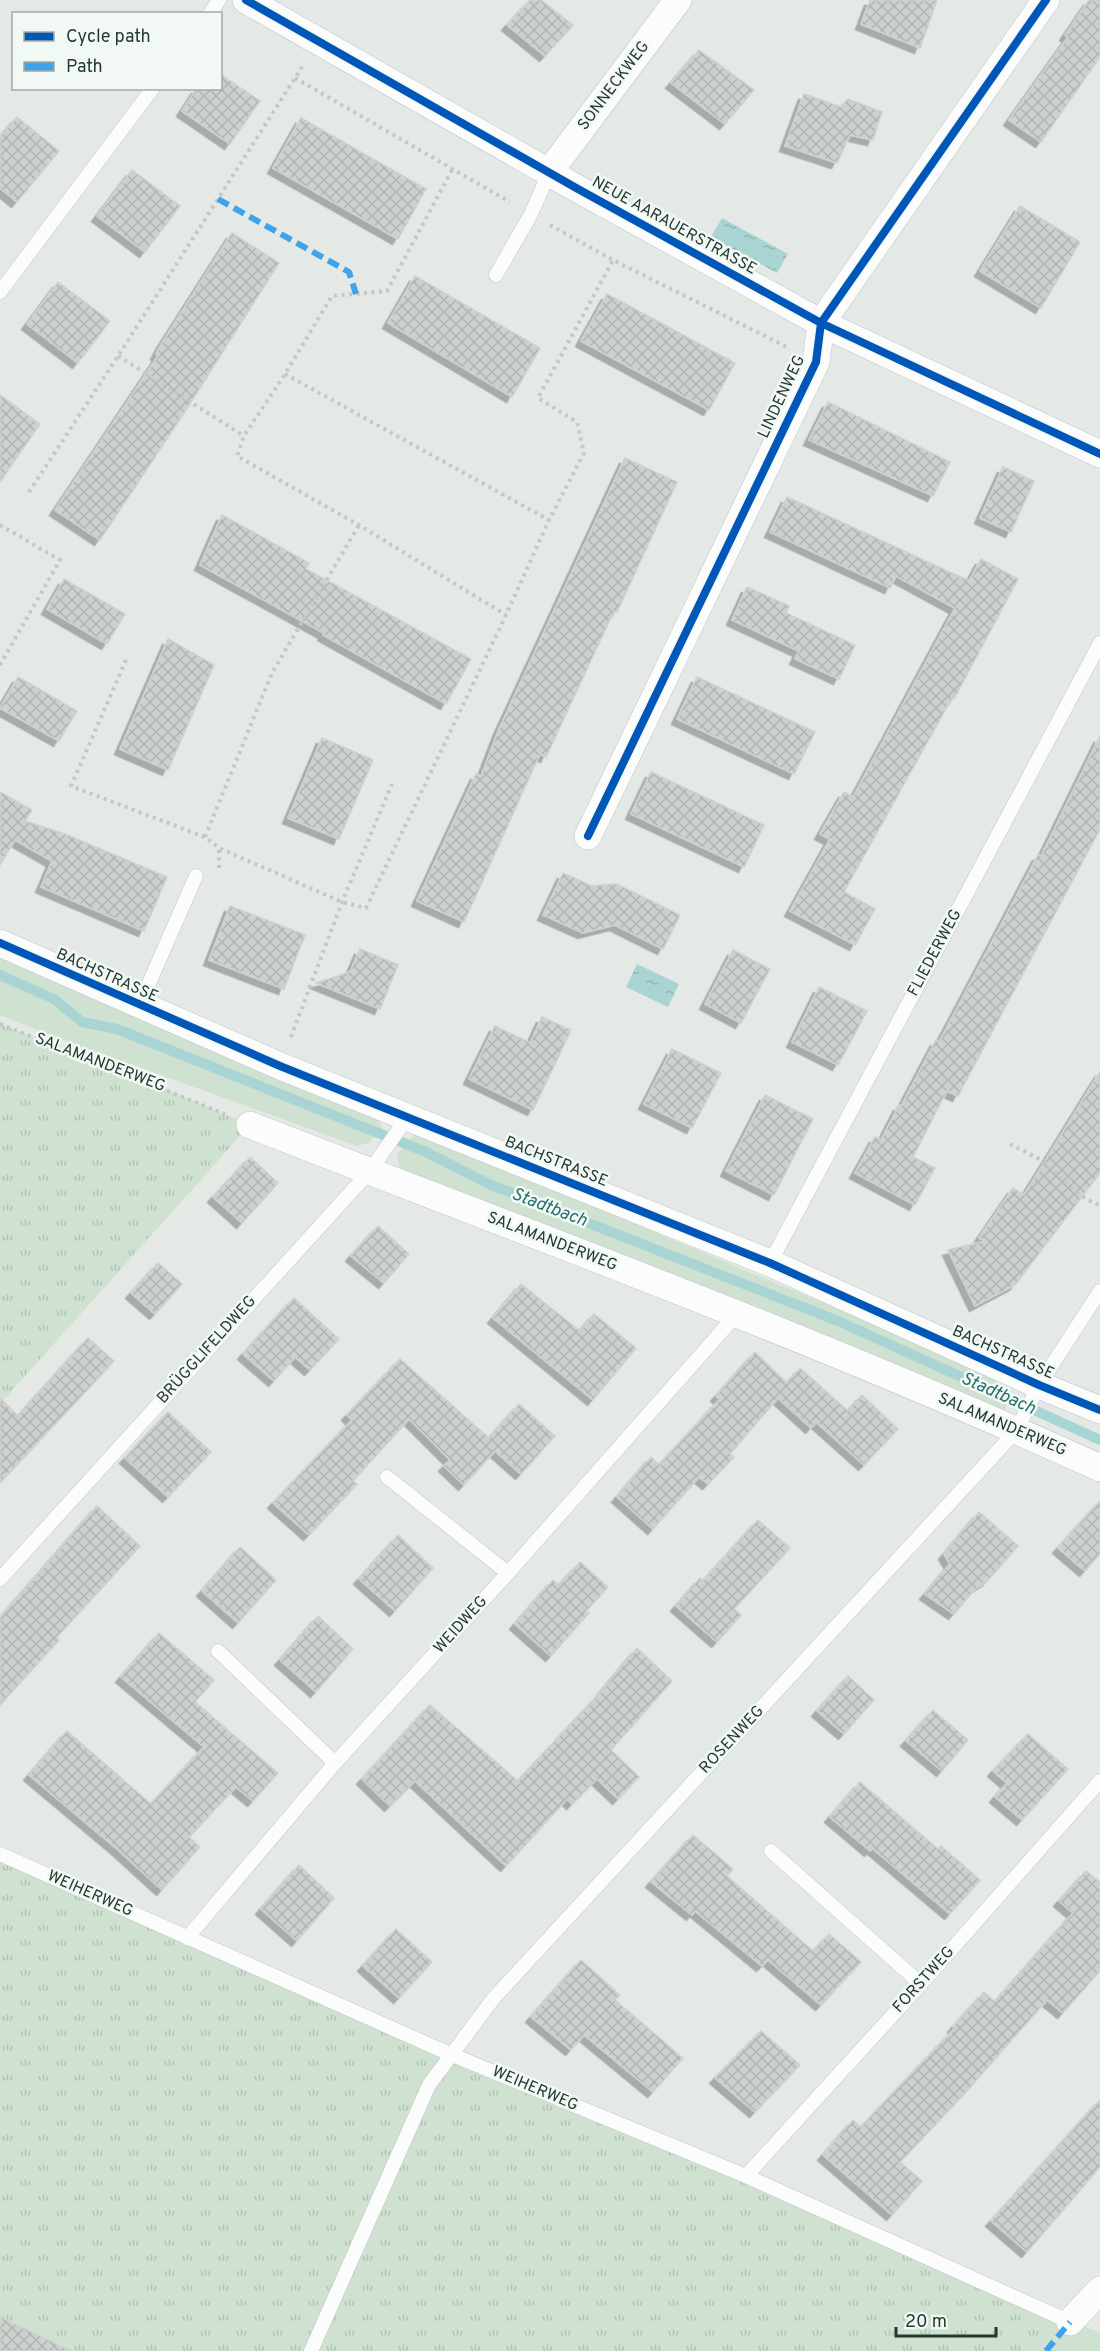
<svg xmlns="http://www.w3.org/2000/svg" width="1100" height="2351" font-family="Overpass,sans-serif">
	<defs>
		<pattern id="park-tufts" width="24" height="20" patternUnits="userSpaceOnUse" patternTransform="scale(1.5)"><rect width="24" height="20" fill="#cfe1d1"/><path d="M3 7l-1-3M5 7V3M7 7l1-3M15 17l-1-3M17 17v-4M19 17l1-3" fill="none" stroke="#b2c2b4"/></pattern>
		<pattern id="water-ripples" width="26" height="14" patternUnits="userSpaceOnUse" patternTransform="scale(1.5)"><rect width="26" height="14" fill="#a8d4d3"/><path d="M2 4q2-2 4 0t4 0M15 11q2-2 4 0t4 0" fill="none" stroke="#90b7b6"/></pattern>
		<pattern id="building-cross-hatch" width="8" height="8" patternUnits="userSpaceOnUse" patternTransform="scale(1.5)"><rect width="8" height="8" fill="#cdd2cf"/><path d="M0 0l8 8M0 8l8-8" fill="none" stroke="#b0b5b2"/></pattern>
		<filter id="shadow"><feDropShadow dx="-5.5" dy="5.5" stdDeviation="0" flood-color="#0004"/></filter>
	</defs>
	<rect width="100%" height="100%" fill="#e4e9e6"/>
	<g fill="#cfe1d1">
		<path d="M0 958 377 1115 382 1128 369 1143 357 1146 50 1035 0 1015Z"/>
		<path d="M419 1133 1013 1383 1004 1412 400 1168 397 1155 410 1138Z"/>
		<path d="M1070 2322 1100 2332V2351H1046Z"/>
	</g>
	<g fill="url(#park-tufts)">
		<path d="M0 1024 156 1085 250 1125 0 1404Z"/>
		<path d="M0 1854 1070 2322 1046 2351H0Z"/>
	</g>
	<g fill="url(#water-ripples)">
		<path d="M722 218 788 254 777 273 711 237Z"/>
		<path d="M637 964 679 984 668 1007 626 987Z"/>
	</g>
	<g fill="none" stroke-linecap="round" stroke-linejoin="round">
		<path stroke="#a8d4d3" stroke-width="10" d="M0 975 54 999 82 1022 117 1029 426 1152 489 1184 838 1321 1100 1440"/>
	</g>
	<g fill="url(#building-cross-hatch)" stroke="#cdd2cf" stroke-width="1.5" filter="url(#shadow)">
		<path d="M530 0H541L573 25 545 56 507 25Z"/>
		<path d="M870 0H937L920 48 861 24Z"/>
		<path d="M1089 0H1100V57L1041 142 1009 120 1068 37 1065 35Z"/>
		<path d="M699 50 754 90 725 124 671 83Z"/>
		<path d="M220 74 260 101 230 144 182 111 197 88H220Z"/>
		<path d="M804 94 841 107 848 99 882 112 873 140 850 135 837 163 785 146Z"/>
		<path d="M17 117 59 151 17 202 0 188V137Z"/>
		<path d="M301 118 426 189 398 239 273 168Z"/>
		<path d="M132 170 180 206 145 252 97 216Z"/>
		<path d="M1020 206 1080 242 1041 308 980 271Z"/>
		<path d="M232 233 279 263 184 413 100 540 55 510 158 356 156 354 162 343Z"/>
		<path d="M415 276 540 348 512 397 388 323Z"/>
		<path d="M58 282 110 321 78 363 27 324Z"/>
		<path d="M607 294 735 363 709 410 581 341Z"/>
		<path d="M0 395 40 424 0 482Z"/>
		<path d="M828 402 950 462 933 496 809 440Z"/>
		<path d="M625 458 677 482 617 612 614 611 546 757 540 754 464 922 417 901 476 774 481 776 499 729Z"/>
		<path d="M1003 467 1034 481 1011 532 980 518Z"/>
		<path d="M787 497 969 581 981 559 1018 579 954 699 952 698 844 892 875 909 855 945 790 911 830 839 820 834 844 792 853 797 955 608 896 576 890 588 770 532Z"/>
		<path d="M222 515 309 563 306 569 471 659 446 704 323 635 324 633 200 565Z"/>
		<path d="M64 579 125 614 107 644 47 609Z"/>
		<path d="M747 587 789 606 786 613 855 645 839 679 795 659 799 651 732 620Z"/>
		<path d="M168 639 214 665 168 770 120 749Z"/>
		<path d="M18 677 77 711 59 741 0 708Z"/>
		<path d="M697 677 815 732 794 774 677 719Z"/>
		<path d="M1100 736V829L958 1096 947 1091 913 1157 935 1168 915 1205 855 1173 875 1137 881 1140 899 1105 901 1106 936 1040 939 1042 1038 855 1041 856Z"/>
		<path d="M322 738 373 760 339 839 288 818Z"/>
		<path d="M651 772 764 825 744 867 631 814Z"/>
		<path d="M0 792 32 810 25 821 65 834 167 877 144 931 41 887 52 861 15 840 0 865Z"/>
		<path d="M563 873 592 886 617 884 680 915 663 949 615 925 583 933 543 915Z"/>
		<path d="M230 906 305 935 284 989 209 960Z"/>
		<path d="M360 949 398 965 380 1009 316 983 350 972Z"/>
		<path d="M733 950 770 969 741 1023 705 1004Z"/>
		<path d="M819 987 867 1011 838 1065 792 1042Z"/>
		<path d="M542 1017 571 1030 533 1110 469 1079 495 1026 530 1043Z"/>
		<path d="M672 1049 721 1073 692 1128 644 1104Z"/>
		<path d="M1100 1072V1173L1015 1285 975 1306 948 1250 985 1241 979 1238 1013 1188 1024 1195Z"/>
		<path d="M765 1095 813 1119 774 1195 726 1171Z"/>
		<path d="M250 1157 278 1183 242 1223 213 1197Z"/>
		<path d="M378 1226 409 1254 384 1283 351 1256Z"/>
		<path d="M158 1263 182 1284 155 1314 131 1293Z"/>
		<path d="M521 1284 580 1331 594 1314 636 1348 593 1400 493 1318Z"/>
		<path d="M294 1298 339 1339 310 1370 295 1357 274 1381 243 1354Z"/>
		<path d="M88 1338 114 1361 0 1483V1398L18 1416Z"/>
		<path d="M755 1352 787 1383 800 1368 848 1411 862 1395 898 1429 864 1465 816 1422 811 1428 778 1398 730 1454 734 1457 708 1484 699 1477 653 1529 617 1497 651 1457 659 1465 720 1399 716 1396Z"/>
		<path d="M400 1359 489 1438 519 1404 555 1436 521 1474 495 1451 464 1485 444 1466 450 1460 409 1419 353 1481 357 1484 309 1535 273 1503 352 1420 347 1415Z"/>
		<path d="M168 1412 211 1452 168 1497 125 1458Z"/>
		<path d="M1100 1501V1554L1085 1571 1058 1548Z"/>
		<path d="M97 1506 140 1546 56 1638 59 1640 0 1705V1618Z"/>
		<path d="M979 1512 1018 1546 988 1580 975 1589 954 1614 925 1594 950 1564 944 1554Z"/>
		<path d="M758 1520 790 1548 734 1609 741 1615 717 1642 676 1606 700 1578 703 1581Z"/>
		<path d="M398 1535 433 1568 395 1611 359 1579Z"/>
		<path d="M240 1547 276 1580 238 1623 202 1591Z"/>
		<path d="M580 1562 608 1587 586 1611 589 1613 551 1656 515 1624 553 1580 559 1585Z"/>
		<path d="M318 1616 353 1649 316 1692 280 1660Z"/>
		<path d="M159 1633 214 1680 195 1702 278 1773 253 1801 236 1787 189 1837 200 1847 162 1890 117 1849 29 1775 67 1731 151 1804 204 1747 121 1677Z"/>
		<path d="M637 1648 672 1681 611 1750 639 1777 618 1799 597 1779 572 1804 567 1799 506 1866 415 1781 390 1806 362 1779 430 1705 518 1781 600 1693Z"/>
		<path d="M848 1676 874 1700 844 1734 817 1711Z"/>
		<path d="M933 1710 968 1740 942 1771 906 1741Z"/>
		<path d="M1028 1734 1068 1769 1022 1820 995 1797 1007 1783 993 1771Z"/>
		<path d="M860 1782 938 1849 941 1846 980 1880 950 1914 872 1848 870 1851 830 1817Z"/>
		<path d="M693 1835 733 1869 727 1876 813 1951 829 1934 861 1962 821 2005 768 1960 762 1966 695 1911 692 1915 651 1882Z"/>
		<path d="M299 1865 334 1898 297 1941 261 1909Z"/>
		<path d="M1086 1871 1100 1882V1971L1063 2013 1047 2000 965 2093 900 2162 922 2181 892 2215 823 2155 853 2120 861 2127 955 2028 953 2027 984 1992 995 2002 1073 1913 1059 1901Z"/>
		<path d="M396 1929 432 1962 399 1998 363 1966Z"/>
		<path d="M581 1960 620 1995 615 2000 683 2058 653 2092 584 2035 571 2050 531 2017Z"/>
		<path d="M761 2031 800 2065 755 2112 715 2078Z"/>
		<path d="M1100 2100V2167L1027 2252 991 2221Z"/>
		<path d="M0 2317 71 2351H0Z"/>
	</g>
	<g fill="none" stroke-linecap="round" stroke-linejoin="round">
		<g stroke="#c1c6c3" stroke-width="15">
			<g id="lane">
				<path d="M210 14 219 0"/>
				<path d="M496 275 531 214 550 171"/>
				<path d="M0 292 153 88"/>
				<path d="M139 1006 196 876"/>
				<path d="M770 1263 1100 643"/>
				<path d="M387 1477 508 1573"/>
				<path d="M0 1579 370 1171 402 1125 406 1116"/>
				<path d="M218 1651 335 1763"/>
				<path d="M771 1851 921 1984"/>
				<path d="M0 1854 450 2054 746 2176 1070 2322"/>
				<path d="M187 1938 335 1763 508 1573 737 1314"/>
				<path d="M746 2176 921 1984 1100 1781"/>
				<path d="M311 2351 429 2085 493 1999 1017 1430 1039 1385 1100 1291"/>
			</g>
		</g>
		<g stroke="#c1c6c3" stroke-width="28">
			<g id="street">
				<path d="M246 0 578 189 821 323 1100 454"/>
				<path d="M550 171 678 0"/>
				<path d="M588 836 816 362 821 323 1046 0"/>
				<path d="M0 943 280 1066 770 1263 1039 1385 1100 1410"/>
				<path d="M250 1125C535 1236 822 1341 1100 1468"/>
				<path d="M1070 2322 1100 2290"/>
			</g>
		</g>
		<g stroke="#c1c9c4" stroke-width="4" stroke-dasharray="3 4.5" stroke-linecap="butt">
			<path d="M295 78 510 202"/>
			<path d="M452 170 387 291 332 296 285 374 244 436 237 456 359 525 506 615"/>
			<path d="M550 225 613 260 789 348"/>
			<path d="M118 356 244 436"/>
			<path d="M285 374 549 520"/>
			<path d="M29 492 118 356 302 67"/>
			<path d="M0 525 60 560 0 665"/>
			<path d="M126 660 71 786 205 837 219 848 342 902 366 908 506 615 549 520 584 453 577 422 538 398 613 260"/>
			<path d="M205 837 272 673 359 525"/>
			<path d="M219 868V848"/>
			<path d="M0 1024 225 1114"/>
			<path d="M291 1037 342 902 392 784"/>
			<path d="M1010 1144C1021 1150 1034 1155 1043 1162 1062 1176 1077 1198 1100 1205"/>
		</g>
		<use href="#lane" stroke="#fbfcfb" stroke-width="14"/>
		<use href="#street" stroke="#fbfcfb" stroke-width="27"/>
		<g stroke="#3ea3eb" stroke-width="6" stroke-dasharray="12 6" stroke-linecap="butt">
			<path d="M218 199 349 272 356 294"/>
			<path d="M1046 2351 1070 2322"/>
		</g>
		<g stroke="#f2f8f4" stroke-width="11">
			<g id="cycleway">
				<path d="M246 0 578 189 821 323 1100 454"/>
				<path d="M588 836 816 362 821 323 1046 0"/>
				<path d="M0 943 280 1066 770 1263 1039 1385 1100 1410"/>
			</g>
		</g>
		<use href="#cycleway" stroke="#0057b8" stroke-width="8"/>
	</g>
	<g text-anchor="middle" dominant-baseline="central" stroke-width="5" stroke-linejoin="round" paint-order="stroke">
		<g font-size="16" fill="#243a31" stroke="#f2f8f4">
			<text transform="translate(614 86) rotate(-53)">SONNECKWEG</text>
			<text transform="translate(674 226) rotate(29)">NEUE AARAUERSTRASSE</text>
			<text transform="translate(782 397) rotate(-65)">LINDENWEG</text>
			<text transform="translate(935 953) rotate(-62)">FLIEDERWEG</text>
			<text transform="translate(107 976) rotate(24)">BACHSTRASSE</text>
			<text transform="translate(100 1063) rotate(21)">SALAMANDERWEG</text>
			<text transform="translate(556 1162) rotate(22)">BACHSTRASSE</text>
			<text transform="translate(552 1242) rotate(21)">SALAMANDERWEG</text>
			<text transform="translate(207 1350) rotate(-48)">BRÜGGLIFELDWEG</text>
			<text transform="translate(1003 1353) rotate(24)">BACHSTRASSE</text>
			<text transform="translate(1002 1425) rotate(23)">SALAMANDERWEG</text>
			<text transform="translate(461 1625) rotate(-48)">WEIDWEG</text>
			<text transform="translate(732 1740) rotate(-47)">ROSENWEG</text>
			<text transform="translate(90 1894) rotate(24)">WEIHERWEG</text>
			<text transform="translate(924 1980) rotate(-48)">FORSTWEG</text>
			<text transform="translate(535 2089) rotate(23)">WEIHERWEG</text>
		</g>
		<g font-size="18" font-style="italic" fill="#237071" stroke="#f2f8f4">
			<text transform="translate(549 1208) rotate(21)">Stadtbach</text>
			<text transform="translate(998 1394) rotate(24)">Stadtbach</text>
		</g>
	</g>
	<rect x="12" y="12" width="210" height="78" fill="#f2f8f4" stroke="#a0aca6" stroke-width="1.5"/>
	<rect x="24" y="32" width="30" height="9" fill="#0057b8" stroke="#a0aca6" stroke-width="1.5"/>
	<text x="66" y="42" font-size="18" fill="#243a31">Cycle path</text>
	<rect x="24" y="62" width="30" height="9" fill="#3ea3eb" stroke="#a0aca6" stroke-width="1.5"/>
	<text x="66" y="72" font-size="18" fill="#243a31">Path</text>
	<path d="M896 2327v9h100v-9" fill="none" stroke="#243a31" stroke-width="3"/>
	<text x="905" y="2327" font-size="18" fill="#243a31" stroke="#f2f8f4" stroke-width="4.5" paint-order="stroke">20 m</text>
</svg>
